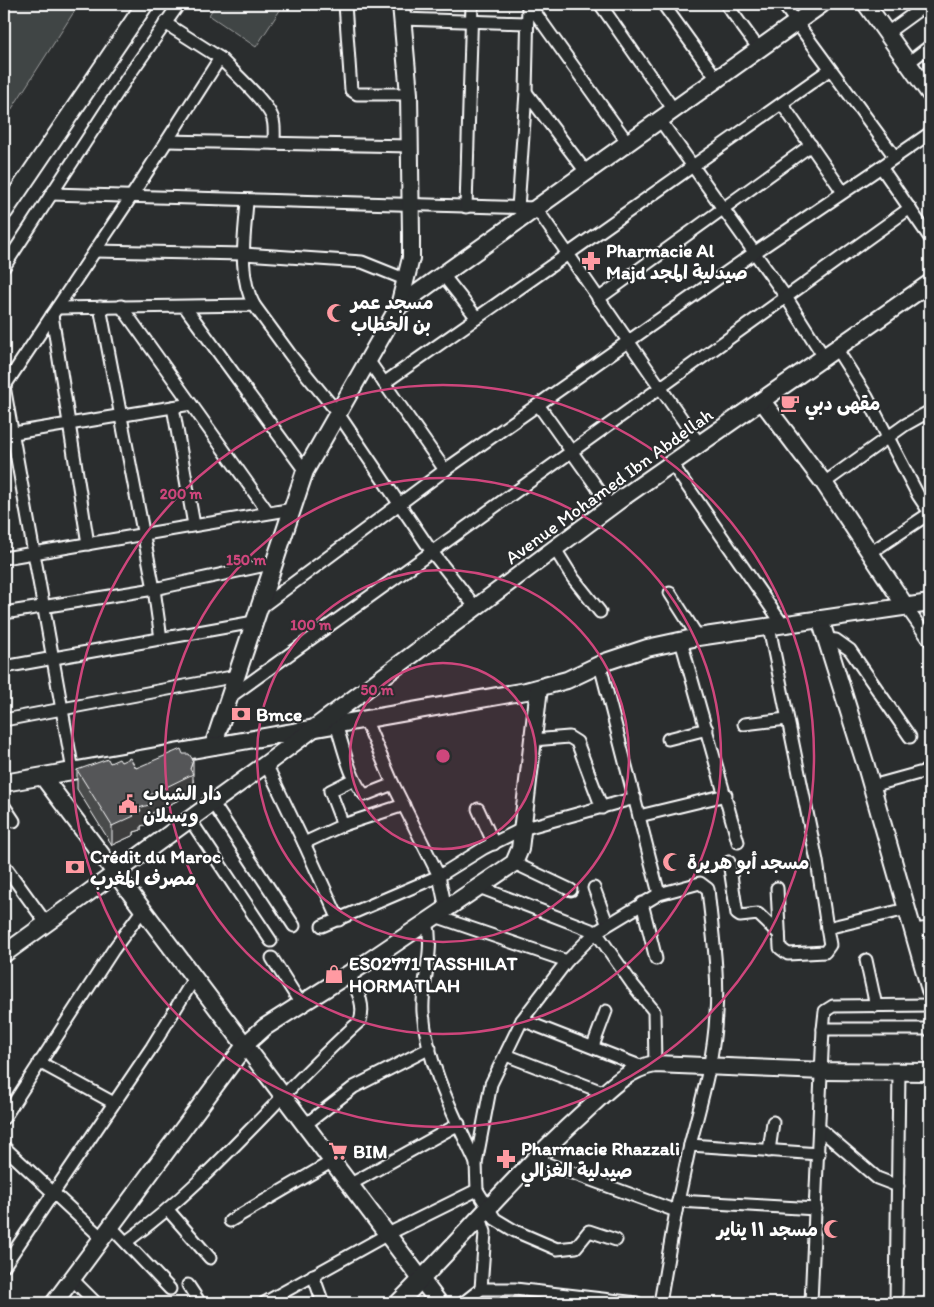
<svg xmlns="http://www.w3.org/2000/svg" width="934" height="1307" font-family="Itim,'Playpen Sans Arabic',sans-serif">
	<rect width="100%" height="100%" fill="#2a2d2e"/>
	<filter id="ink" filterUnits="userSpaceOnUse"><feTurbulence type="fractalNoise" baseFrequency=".02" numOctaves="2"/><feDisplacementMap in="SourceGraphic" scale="10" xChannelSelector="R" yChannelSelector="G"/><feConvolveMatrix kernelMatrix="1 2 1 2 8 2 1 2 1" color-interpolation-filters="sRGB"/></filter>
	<g filter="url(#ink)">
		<g fill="#414445" stroke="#a0a2a2">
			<path d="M4 4H79L4 121Z"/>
			<path d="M216 4H284L256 47 209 15Z"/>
		</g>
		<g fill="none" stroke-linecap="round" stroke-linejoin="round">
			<g stroke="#fff" stroke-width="15">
				<g id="street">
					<path d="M345 4 351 90 357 94H409"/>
					<path d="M529 4 628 143"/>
					<path d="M600 4 674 110"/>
					<path d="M663 4 717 79"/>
					<path d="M726 4 759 49"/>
					<path d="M783 4 895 157"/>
					<path d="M402 19 527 23"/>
					<path d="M887 33 927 4"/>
					<path d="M220 58C232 71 270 104 273 120 275 127 274 136 274 143"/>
					<path d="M908 63 930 46"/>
					<path d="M526 92 586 172"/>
					<path d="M782 104 843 192"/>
					<path d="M660 120 786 297 824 357"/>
					<path d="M930 133 881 167 930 238"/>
					<path d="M167 141 411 146"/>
					<path d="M51 194 536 208 568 254 829 70"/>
					<path d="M247 201C245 234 237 274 254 305"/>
					<path d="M466 207 472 4"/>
					<path d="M518 208 526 92 528 4"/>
					<path d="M95 251 244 254 362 262 407 280"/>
					<path d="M4 267 127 78 179 4"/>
					<path d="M443 275 477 318"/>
					<path d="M598 299 811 145"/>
					<path d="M121 306 191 404"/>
					<path d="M100 307 154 589 161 639"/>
					<path d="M185 307 305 471"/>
					<path d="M57 308 254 305 292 357 337 412 432 552 476 608"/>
					<path d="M52 315 88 544"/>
					<path d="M836 348 867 397 918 495 930 513"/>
					<path d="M368 360 445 470"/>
					<path d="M384 383 568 254 700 445"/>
					<path d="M4 386 73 771"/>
					<path d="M4 387 131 197 220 58 165 23"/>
					<path d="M539 406 611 507"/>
					<path d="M173 407 194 525"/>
					<path d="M14 433 191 404 268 512"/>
					<path d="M672 464 783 625"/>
					<path d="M824 483 905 425 930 411"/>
					<path d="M555 549 573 578 600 612"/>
					<path d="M870 553 930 513"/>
					<path d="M4 558 293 509"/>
					<path d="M670 593 698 637"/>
					<path d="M906 607 930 641"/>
					<path d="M260 608 445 470 754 253 881 167"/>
					<path d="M4 613 154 589 275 563"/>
					<path d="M769 627 817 861 827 928"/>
					<path d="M826 639 836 640 850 650 910 737"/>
					<path d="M681 641 738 842"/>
					<path d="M600 665 659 894"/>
					<path d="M4 667 254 622"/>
					<path d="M230 697 910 208"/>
					<path d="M4 720 237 676"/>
					<path d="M336 724C342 742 351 783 365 795L393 784 365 719"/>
					<path d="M744 724 787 719"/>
					<path d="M668 739 707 729"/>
					<path d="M533 740 569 737 577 742 602 808"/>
					<path d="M266 764 304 843 343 825 330 791 354 779"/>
					<path d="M872 786 930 770"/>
					<path d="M212 802 294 926"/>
					<path d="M4 806 14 821"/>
					<path d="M478 809 494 844"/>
					<path d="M639 816 726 795"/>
					<path d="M189 818 271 941"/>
					<path d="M343 825 404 805"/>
					<path d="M304 843 339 920"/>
					<path d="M729 862 737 914 740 916 758 914 779 934"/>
					<path d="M514 863 571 890"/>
					<path d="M4 865 46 923"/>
					<path d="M479 887 596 932 567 961 522 1020 491 1084 476 1163 477 1190 495 1219 515 1231 557 1249 576 1247 589 1231 616 1240"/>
					<path d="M594 888 607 923"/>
					<path d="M777 888 780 948 788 954 825 952 830 945 827 928 907 909"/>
					<path d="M642 903 656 959"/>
					<path d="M446 909 439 876 484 848 522 829 635 798"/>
					<path d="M435 916 567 961"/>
					<path d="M427 922C435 952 421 982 423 1012 427 1065 454 1115 476 1163"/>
					<path d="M322 926 439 876 393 784"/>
					<path d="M913 930 930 928"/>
					<path d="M272 958 301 1004"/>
					<path d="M866 960 876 1006"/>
					<path d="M930 1005 833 1006 825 1011 823 1029H930"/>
					<path d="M522 1020 640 1066"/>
					<path d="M593 1046 606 1011"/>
					<path d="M506 1055 605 1093"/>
					<path d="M39 1062 114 1103"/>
					<path d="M655 1064 654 1011 633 985 596 932 659 894 700 883 708 889C712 930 719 973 716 1014 714 1059 701 1102 690 1145"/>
					<path d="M4 1118 113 950 144 908"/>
					<path d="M305 1125 354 1087 430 1048"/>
					<path d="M820 1129 877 1178 898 1186"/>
					<path d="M4 1147 103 1239"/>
					<path d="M769 1151 773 1122"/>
					<path d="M534 1159 676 1211 660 1303"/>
					<path d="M349 1185 459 1124"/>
					<path d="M678 1201 816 1209"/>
					<path d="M168 1210 210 1258"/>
					<path d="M676 1211 690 1145 819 1154"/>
					<path d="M480 1217 485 1232 481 1289"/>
					<path d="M230 1221 331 1162"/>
					<path d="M111 1227 170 1289"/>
					<path d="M126 1242C213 1179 280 1092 360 1021 366 1004 356 989 349 974"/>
					<path d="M4 1266 152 1047 195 977"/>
					<path d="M313 1275 323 1303"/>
					<path d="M72 1279 96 1303"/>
					<path d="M188 1285 200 1303"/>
					<path d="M264 1303 388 1234 477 1190"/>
					<path d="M463 1303 481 1289H515L637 1303"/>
					<path d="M811 1303 823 1029"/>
					<path d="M896 1303 899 1072"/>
				</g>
			</g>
			<g stroke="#fff" stroke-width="20">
				<g id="secondary">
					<path d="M866 4 930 94"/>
					<path d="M4 212 145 4"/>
					<path d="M399 306 822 4"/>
					<path d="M762 401 824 483 906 607"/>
					<path d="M820 619 866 766 930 990"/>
					<path d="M213 746 305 471 399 306 411 258V235L409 94 401 4"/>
					<path d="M43 777 439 1303"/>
					<path d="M4 783 526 691 567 680 605 662 647 648 698 637 930 603"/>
					<path d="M4 954 266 764 625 496 930 283"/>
					<path d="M54 1303 246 1044 265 1027 369 961 514 863 520 849 539 688"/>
					<path d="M398 1303C460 1241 516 1174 581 1115 603 1095 625 1069 655 1064L823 1071 930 1072"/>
				</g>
			</g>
			<use href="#street" stroke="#2a2d2e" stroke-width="11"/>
			<use href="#secondary" stroke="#2a2d2e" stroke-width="16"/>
		</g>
		<path fill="#494b4c" stroke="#fff" d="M121 762 136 768 193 779V793L152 813V823L141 826V830L134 832V835L112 845 77 789V770L110 763Z"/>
		<path fill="#3c3d3e" stroke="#fff" d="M193 760V793L152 813V823L141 826V830L134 832V835L112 845V826L132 814 139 808 148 796 190 769Z"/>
		<path fill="#555758" stroke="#fff" d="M181 749 183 754H189L193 760 190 769 193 774 148 796 152 804 139 808 141 811 132 814 134 816 112 826 77 770 108 759 110 763 119 759 121 762 130 758 136 768Z"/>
	</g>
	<circle cx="443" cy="756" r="93" fill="#ce467c" fill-opacity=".12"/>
	<g fill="none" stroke="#ce467c" stroke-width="2.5">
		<circle cx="443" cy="756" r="93"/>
		<circle cx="443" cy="756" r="186"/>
		<circle cx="443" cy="756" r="278"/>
		<circle cx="443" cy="756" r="371"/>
	</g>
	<defs>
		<g id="pharmacy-bare" transform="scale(1.5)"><path d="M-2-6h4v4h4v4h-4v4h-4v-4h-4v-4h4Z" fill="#ff9aa2" stroke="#2a2d2e" stroke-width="2.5" paint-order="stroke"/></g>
		<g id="mosque-bare" transform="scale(1.5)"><path d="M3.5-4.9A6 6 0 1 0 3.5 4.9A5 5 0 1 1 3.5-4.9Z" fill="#ff9aa2" stroke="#2a2d2e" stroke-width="2.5" paint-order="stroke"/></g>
		<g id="cafe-bare" transform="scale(1.5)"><path d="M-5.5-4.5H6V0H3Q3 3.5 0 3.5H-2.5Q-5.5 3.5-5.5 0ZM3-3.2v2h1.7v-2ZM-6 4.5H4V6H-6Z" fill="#ff9aa2" stroke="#2a2d2e" stroke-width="2.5" paint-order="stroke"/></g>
		<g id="bank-bare" transform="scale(1.5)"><path d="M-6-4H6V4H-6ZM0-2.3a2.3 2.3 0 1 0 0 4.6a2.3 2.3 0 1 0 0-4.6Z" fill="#ff9aa2" stroke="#2a2d2e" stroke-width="2.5" paint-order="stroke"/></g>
		<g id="civic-bare" transform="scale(1.5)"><path d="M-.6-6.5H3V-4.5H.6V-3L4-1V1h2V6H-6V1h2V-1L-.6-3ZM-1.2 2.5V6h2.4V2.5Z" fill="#ff9aa2" stroke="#2a2d2e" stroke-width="2.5" paint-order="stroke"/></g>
		<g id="shop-bare" transform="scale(1.5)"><path d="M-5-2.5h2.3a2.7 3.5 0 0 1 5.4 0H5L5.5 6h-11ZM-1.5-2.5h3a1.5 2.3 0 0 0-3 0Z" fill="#ff9aa2" stroke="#2a2d2e" stroke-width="2.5" paint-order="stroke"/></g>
		<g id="supermarket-bare" transform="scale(1.5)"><path d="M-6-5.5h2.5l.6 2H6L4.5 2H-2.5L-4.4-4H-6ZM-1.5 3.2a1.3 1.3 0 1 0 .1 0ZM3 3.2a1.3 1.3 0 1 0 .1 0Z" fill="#ff9aa2" stroke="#2a2d2e" stroke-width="2.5" paint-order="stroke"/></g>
	</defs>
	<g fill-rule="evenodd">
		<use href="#pharmacy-bare" x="591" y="261"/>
		<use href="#mosque-bare" x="336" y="313"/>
		<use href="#cafe-bare" x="790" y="403"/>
		<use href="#bank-bare" x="241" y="714"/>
		<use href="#civic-bare" x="128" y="804"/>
		<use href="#mosque-bare" x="672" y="862"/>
		<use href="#bank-bare" x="75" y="867"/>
		<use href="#shop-bare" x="334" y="974"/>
		<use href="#supermarket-bare" x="338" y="1151"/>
		<use href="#pharmacy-bare" x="506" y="1159"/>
		<use href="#mosque-bare" x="833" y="1229"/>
	</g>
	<g text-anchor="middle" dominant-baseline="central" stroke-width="4" stroke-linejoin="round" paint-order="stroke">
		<g font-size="19" font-weight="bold" fill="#fff" stroke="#2a2d2e" text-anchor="start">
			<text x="606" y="250">Pharmacie Al<tspan x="606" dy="22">Majd صيدلية المجد</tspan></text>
			<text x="351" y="302">مسجد عمر<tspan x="351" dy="22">بن الخطاب</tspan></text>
			<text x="805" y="403">مقهى دبي</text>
			<text x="256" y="714">Bmce</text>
			<text x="143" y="793">دار الشباب<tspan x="143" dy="22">ويسلان</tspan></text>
			<text x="90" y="856">Crédit du Maroc<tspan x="90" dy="22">مصرف المغرب</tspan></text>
			<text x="687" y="862">مسجد أبو هريرة</text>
			<text x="349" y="963">ES02771 TASSHILAT<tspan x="349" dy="22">HORMATLAH</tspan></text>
			<text x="521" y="1148">Pharmacie Rhazzali<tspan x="521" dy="22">صيدلية الغزالي</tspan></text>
			<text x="353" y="1151">BIM</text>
			<text x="818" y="1229" text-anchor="end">مسجد ١١ يناير</text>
		</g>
		<g font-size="19" fill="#fff" stroke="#2a2d2e">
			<text transform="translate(609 486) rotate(-36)">Avenue Mohamed Ibn Abdellah</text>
		</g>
	</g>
	<circle cx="443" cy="756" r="8" fill="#ce467c" stroke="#2a2d2e" stroke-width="2.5"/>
	<g font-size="15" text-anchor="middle" font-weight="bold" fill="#ce467c" stroke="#2a2d2e" stroke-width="4" stroke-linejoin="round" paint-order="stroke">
		<text x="181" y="499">200 m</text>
		<text x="246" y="565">150 m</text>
		<text x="311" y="630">100 m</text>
		<text x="377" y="695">50 m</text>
	</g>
	<rect width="934" height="1307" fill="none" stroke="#2a2d2e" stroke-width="20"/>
	<rect x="10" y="10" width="914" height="1287" fill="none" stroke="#fff" stroke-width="2" filter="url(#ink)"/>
</svg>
